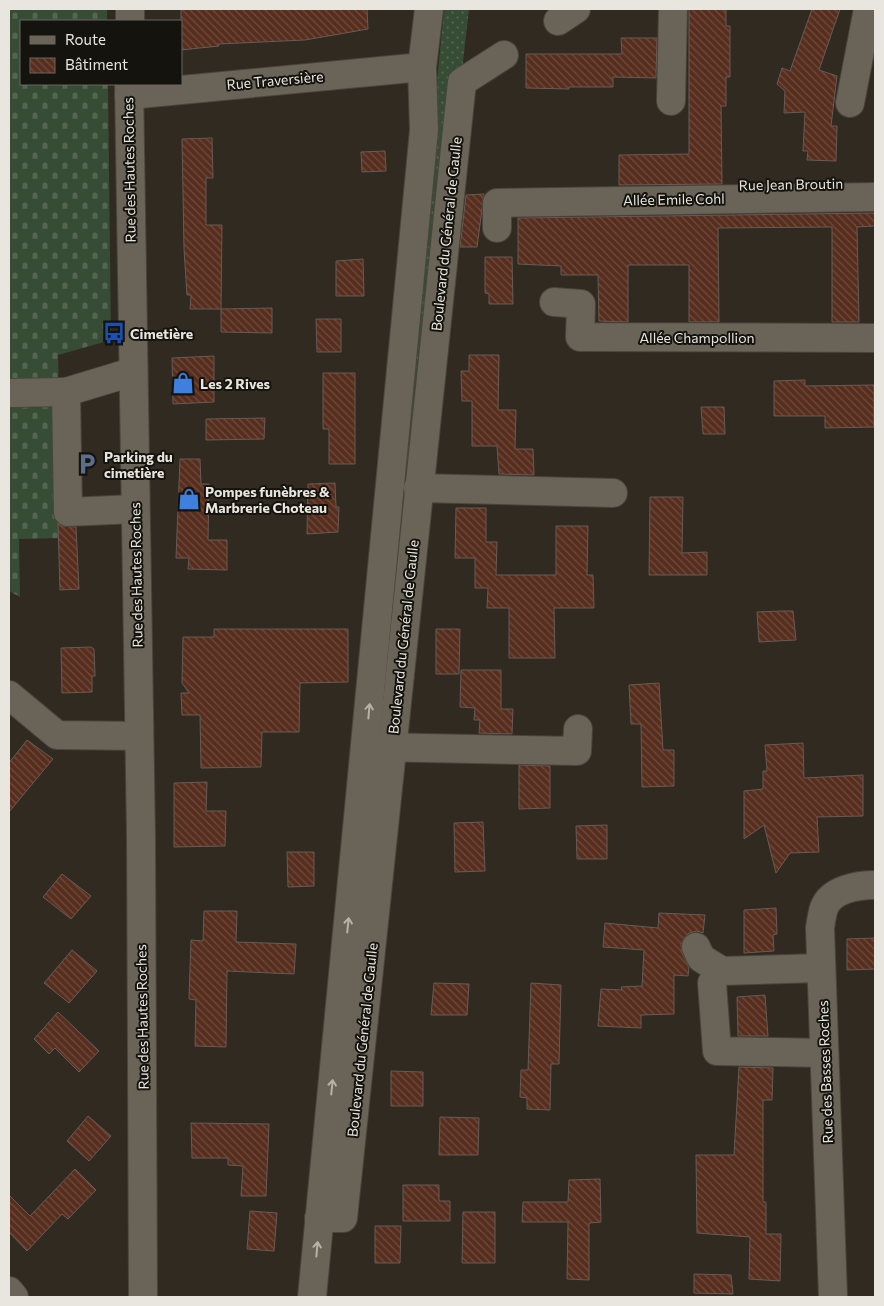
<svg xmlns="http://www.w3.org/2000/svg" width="884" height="1306" font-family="Commissioner,sans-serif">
	<defs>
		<pattern id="grass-dots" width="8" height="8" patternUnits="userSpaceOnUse" patternTransform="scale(1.25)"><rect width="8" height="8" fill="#374c35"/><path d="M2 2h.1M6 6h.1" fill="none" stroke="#546652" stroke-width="1.8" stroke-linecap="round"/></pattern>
		<pattern id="cemetery-stones" width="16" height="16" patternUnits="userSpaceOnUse" patternTransform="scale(1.25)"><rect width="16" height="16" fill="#374c35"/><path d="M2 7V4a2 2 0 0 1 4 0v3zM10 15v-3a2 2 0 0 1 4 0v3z" fill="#546652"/></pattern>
		<pattern id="building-back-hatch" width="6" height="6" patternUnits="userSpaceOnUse" patternTransform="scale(1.25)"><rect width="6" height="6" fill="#572e1e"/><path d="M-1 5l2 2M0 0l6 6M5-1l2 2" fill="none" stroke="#6f4c3e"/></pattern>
	</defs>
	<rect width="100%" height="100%" fill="#302a20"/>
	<path fill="url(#grass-dots)" d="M444 9H469L403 591H393L389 587Z"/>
	<path fill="url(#cemetery-stones)" d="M9 9H107V21H21V84H108L111 340 58 355 62 538 19 539 20 597 9 591Z"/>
	<g fill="url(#building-back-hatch)" stroke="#685b56">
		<path d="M181 9H367L368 29 305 40 218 44 219 46 181 50Z"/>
		<path d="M689 9H726V26H730V77H726V106H721L722 184 619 185V155L689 154Z"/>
		<path d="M812 9H840L819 70 837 76 831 126H837L836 161 807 160 808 151H803L805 112 784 113 785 91 777 84 782 68 790 71Z"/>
		<path d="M621 38H657L656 78 613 77V87H569V89L526 88V54H622Z"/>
		<path d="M212 138 213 178H206V225H222L221 309H190L191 295H187L184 249 182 139Z"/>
		<path d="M385 151 386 171 362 172 361 152Z"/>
		<path d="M484 194 477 247H460L466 195Z"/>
		<path d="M875 213V226L857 227 859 322H832V227L718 228 719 322H689V265H628V322L599 321 598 275H561V266L518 264V218Z"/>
		<path d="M485 257H512L513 304H489V294L485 293Z"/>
		<path d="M363 259 364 296H336V261Z"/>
		<path d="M272 308V333L221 332V309Z"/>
		<path d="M316 319H341V352H317Z"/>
		<path d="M469 355H499L498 410H516L515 449H533L534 475 499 474 497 446H472V401H462L461 371H469Z"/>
		<path d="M214 356V402L173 404 172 358Z"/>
		<path d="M323 373H355V464H329V429H323Z"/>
		<path d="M805 380V386L874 385V427L825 428V416H774V381Z"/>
		<path d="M701 407H724L725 434H703Z"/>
		<path d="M265 418 264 439 206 440V419Z"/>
		<path d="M180 459H200L201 484H209L208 540H227V570L188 569 189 558H176Z"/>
		<path d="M335 483 336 507H339L338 532 307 534 308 484Z"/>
		<path d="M650 497H683L682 553 707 552V575H649Z"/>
		<path d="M456 508H486V542H497L496 575H556V526H588L587 575H593L594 608H554L555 658H509V608H487L488 588H475V558H455Z"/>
		<path d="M58 523 61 526 76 527 79 589 60 590Z"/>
		<path d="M781 611H793L796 640 759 642 757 612Z"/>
		<path d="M214 629H348V682L300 683 299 732H262L261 767 201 768 200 715H182L181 693H189L182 683 183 637H214Z"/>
		<path d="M436 629H460L459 674H436Z"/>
		<path d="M91 647 94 649 95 676H92V692L62 693 61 648Z"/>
		<path d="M461 670H501V709H513L512 734 479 733 480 720H474L475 708 460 707Z"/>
		<path d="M659 683 663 750H674V786L642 787 641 724H631L629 685Z"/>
		<path d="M27 740 53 759 9 812V763Z"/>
		<path d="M803 743 804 778 863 775V816L817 817 819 852 790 853 776 873 764 825 744 839V791L763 789V771H767L765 745Z"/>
		<path d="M519 765 550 766V808L519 809Z"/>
		<path d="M207 782 206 811H226L225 846 174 847V783Z"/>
		<path d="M483 822 485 871 455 872 454 823Z"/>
		<path d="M607 825V859H577L576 826Z"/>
		<path d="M287 852H314V886L288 887Z"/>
		<path d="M62 874 91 896 71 919 43 897Z"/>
		<path d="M776 908 777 934 773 935 774 951 744 953V910Z"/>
		<path d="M204 911H237L236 942 296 944 294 974 227 971 226 1047 195 1046 196 1000 189 999 191 940 203 941Z"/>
		<path d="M659 913 705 915 703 933 697 931 689 933 684 938 681 945 682 953 689 967 688 976 674 975V1014L641 1015V1028L598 1026 601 989 622 990 621 987 642 986 644 950 603 947 605 923 658 928Z"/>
		<path d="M875 938V969L847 970V939Z"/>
		<path d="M72 950 97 971 69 1003 44 983Z"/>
		<path d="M434 983 469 984 467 1015H431Z"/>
		<path d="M531 983 561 985 559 1064H551L550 1110 527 1109V1098L520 1097 521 1070H528Z"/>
		<path d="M765 995 768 1036H738L737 997Z"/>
		<path d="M58 1012 99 1051 79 1072 55 1048 49 1054 34 1039Z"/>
		<path d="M739 1067 773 1068 772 1100H763V1202H766V1234H781L780 1281 749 1279 750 1237 697 1233 696 1155H734Z"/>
		<path d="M391 1071 423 1072V1106H391Z"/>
		<path d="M88 1116 111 1136 89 1161 67 1141Z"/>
		<path d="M440 1117 479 1118 478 1155H439Z"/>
		<path d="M191 1123 269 1124 266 1196H241L243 1166 228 1165V1158H192Z"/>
		<path d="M75 1169 96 1190 68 1219 62 1214 27 1251 9 1232V1195L30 1216Z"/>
		<path d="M600 1179 601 1222 589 1223V1280L567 1279 568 1222H522L523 1202H568L569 1180Z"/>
		<path d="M403 1185H439V1201H450V1221H403Z"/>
		<path d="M250 1211 277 1213 274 1251 247 1249Z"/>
		<path d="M463 1212H495V1263H462Z"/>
		<path d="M375 1226H401L400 1263H375Z"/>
		<path d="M694 1274 731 1275 733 1294 694 1293Z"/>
	</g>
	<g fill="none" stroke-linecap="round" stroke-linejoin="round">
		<g stroke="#4a453c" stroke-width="30">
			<g id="minor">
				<path d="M130 21V9"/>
				<path d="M558 21 576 9"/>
				<path d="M129 84 141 837 143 1297"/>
				<path d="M129 95 422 67"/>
				<path d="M671 101 673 9"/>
				<path d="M850 103 868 9"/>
				<path d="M497 228V203L875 197"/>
				<path d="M554 302 581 304 580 337 875 338"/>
				<path d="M132 372 66 392 68 512 135 509"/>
				<path d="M9 393 66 392"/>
				<path d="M418 488 613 493"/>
				<path d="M9 695 57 735 139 736"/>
				<path d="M375 747 577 751 578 729"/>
				<path d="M696 947 701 958 722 971 821 968"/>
				<path d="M712 983 717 1051 824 1053"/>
				<path d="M319 1218H343L462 82 504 55"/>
				<path d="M9 1291 14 1297"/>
				<path d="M312 1297 424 130 422 67 429 9"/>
				<path d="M833 1297 820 928C821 921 822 914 824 908 831 889 858 885 875 885"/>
			</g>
		</g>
		<use href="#minor" stroke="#6a6358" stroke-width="28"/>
	</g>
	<defs><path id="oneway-shaft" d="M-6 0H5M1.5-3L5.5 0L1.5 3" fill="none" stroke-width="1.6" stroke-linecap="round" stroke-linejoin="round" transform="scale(1.25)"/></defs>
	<g stroke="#b6b1a9">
		<use href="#oneway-shaft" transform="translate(369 711) rotate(-85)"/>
		<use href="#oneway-shaft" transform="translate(348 925) rotate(-84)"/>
		<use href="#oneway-shaft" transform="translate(332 1087) rotate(-84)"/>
		<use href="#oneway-shaft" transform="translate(317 1249) rotate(-85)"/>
	</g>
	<defs>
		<g id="bus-bare" transform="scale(1.725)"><path d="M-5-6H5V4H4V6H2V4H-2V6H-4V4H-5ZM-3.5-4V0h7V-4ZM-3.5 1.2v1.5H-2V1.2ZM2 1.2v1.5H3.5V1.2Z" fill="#1a4fb4" stroke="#15130e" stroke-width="2.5" paint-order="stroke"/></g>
		<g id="shop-bare" transform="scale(1.725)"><path d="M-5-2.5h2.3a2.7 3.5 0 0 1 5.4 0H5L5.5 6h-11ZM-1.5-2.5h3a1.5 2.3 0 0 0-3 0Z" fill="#3f7fe0" stroke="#15130e" stroke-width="2.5" paint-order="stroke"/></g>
		<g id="parking-bare" transform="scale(1.725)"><path d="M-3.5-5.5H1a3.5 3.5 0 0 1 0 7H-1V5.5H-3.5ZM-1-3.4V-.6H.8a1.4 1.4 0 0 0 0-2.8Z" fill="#5c6f8a" stroke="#15130e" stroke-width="2.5" paint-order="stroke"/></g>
	</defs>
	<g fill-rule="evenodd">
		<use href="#bus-bare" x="114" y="333"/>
		<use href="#shop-bare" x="183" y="383"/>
		<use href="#parking-bare" x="87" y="464"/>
		<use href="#shop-bare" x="189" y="499"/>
	</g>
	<g text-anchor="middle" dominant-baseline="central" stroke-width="4" stroke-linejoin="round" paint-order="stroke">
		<g font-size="14" fill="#e9e5df" stroke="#15130e">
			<text transform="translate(275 80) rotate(-5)">Rue Traversière</text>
			<text transform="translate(129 170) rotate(-91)">Rue des Hautes Roches</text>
			<text transform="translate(791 184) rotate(-1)">Rue Jean Broutin</text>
			<text transform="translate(674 199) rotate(-1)">Allée Emile Cohl</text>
			<text transform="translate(446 234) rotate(-84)">Boulevard du Général de Gaulle</text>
			<text x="697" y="337">Allée Champollion</text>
			<text transform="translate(136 575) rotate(-91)">Rue des Hautes Roches</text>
			<text transform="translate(403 637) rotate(-84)">Boulevard du Général de Gaulle</text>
			<text transform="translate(142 1017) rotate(-91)">Rue des Hautes Roches</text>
			<text transform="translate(362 1040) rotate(-84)">Boulevard du Général de Gaulle</text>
			<text transform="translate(825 1072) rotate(-92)">Rue des Basses Roches</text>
		</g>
		<g font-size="14" font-weight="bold" fill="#e9e5df" stroke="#15130e" text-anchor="start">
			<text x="130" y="333">Cimetière</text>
			<text x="200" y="383">Les 2 Rives</text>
			<text x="104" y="456">Parking du<tspan x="104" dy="16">cimetière</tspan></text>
			<text x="205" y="491">Pompes funèbres &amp;<tspan x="205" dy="16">Marbrerie Choteau</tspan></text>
		</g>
	</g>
	<rect width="884" height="1306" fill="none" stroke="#e9e5df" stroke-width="20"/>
	<rect x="20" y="20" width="162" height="65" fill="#15130e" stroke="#6a6762"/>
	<rect x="30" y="36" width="25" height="8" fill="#6a6358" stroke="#6a6762"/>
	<text x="65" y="45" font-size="15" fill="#e9e5df">Route</text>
	<rect x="30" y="58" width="25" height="15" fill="url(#building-back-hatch)" stroke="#6a6762"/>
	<text x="65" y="70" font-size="15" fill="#e9e5df">Bâtiment</text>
</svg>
